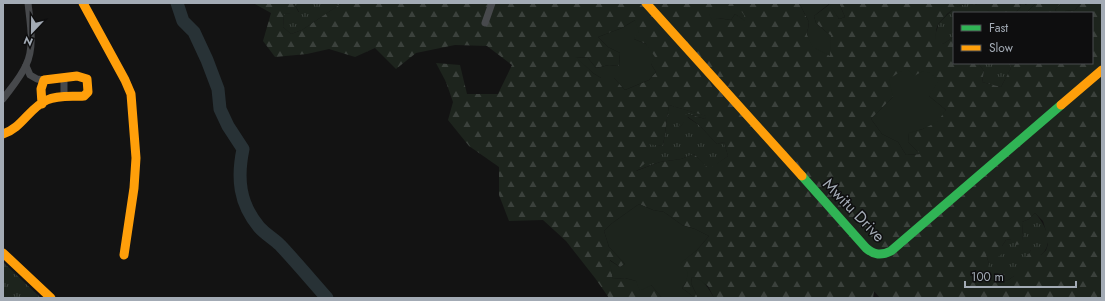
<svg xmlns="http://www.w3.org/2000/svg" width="1105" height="301" font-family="Jost,sans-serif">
	<defs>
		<pattern id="grass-tufts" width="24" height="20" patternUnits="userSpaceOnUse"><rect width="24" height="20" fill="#1d241d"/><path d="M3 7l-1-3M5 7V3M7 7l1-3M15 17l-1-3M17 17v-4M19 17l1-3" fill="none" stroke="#3b413c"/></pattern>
		<pattern id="forest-firs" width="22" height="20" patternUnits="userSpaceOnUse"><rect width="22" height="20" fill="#1d241d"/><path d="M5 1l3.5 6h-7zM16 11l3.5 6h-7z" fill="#3b413c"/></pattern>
	</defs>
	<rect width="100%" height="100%" fill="#131313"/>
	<g fill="url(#grass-tufts)">
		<path d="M294 3H342L302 30 291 34 283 27 284 14 299 12Z"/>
		<path d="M969 3 983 6 991 13H954V36L952 38 943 44 936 42V32L939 23 955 7Z"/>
		<path d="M978 63H1010L1011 68 1001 87 982 82 984 71Z"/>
		<path d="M669 105 707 116 705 119 688 114 679 129 687 117 699 125 717 144 724 142 728 156 709 170 694 154 681 159 660 162 635 171 647 143 663 146Z"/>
		<path d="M1035 213C1045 224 1055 243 1041 255L1031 250 1027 256V270L1014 276 1007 281 1001 279 979 283 984 276 983 271 989 264 986 254 1002 246 1006 240 1011 239 1023 241 1022 222 1029 219Z"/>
		<path d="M3 262 41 298H3Z"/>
	</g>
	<g fill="url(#forest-firs)" fill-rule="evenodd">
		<path d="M253 3H294L299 13 284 14 283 27 291 34 302 30 342 3H717L718 18 731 20 735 14 744 20 728 6V3H799L809 22 807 35 831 36 816 23 814 16 830 4 839 19 845 17 839 3H1020L1021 7 1015 13H991C976 0 961 1 947 14 945 17 941 20 939 23 935 29 936 35 936 41L943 44 952 38 954 36V63H978L984 71 982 82 1001 87 1011 68 1010 63H1092V13H1066L1065 11 1075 10 1081 3H1102V298H880L874 291 873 298H714L708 286 692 277 691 283 698 298H695L682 288 686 282 679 264 697 250 709 236 695 229 682 225 664 212 653 210 639 204 611 224 604 231 609 247 625 264 620 267 610 260 613 279 625 278 651 285 662 298H609L595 278 566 241 543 220 509 221 499 195V167L469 146 448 120 453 102 446 82 436 63 460 65 467 94H498L512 65 487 46 455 45 416 53 396 69 375 48 355 57 329 49 307 54 275 57 263 41 271 13ZM635 20 634 39 646 44 651 64 656 72 649 80 625 90 614 78H601L593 73 576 57 588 58 596 68 609 65 619 66 620 53 608 47 598 37 622 28ZM929 96 946 110 923 129 909 132 908 142 920 154 906 155 898 142 882 134 871 119 893 97ZM669 105 706 116 705 119 688 114 682 115 678 130 688 117 699 125 717 144 724 142 728 156 709 169 694 154 681 159 660 162 636 171 650 159 647 144 663 146ZM1035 213 1043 221 1046 231 1044 236 1048 244 1046 250 1041 255 1037 249 1031 250 1027 256 1021 260 1026 270 1017 269 1014 276 1007 281 1001 279 980 283 984 276 983 271 988 268 989 264 986 254 991 258 998 257 1003 253 1002 246 1006 240 1011 239 1016 245 1021 244 1023 241 1022 222 1029 219Z"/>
		<path d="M1036 3H1061L1055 10 1057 13H1026Z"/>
	</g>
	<g fill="#1d241d">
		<path d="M717 3H728V6H737L744 15 745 21 735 14 731 20 718 18 713 21 709 15 716 9Z"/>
		<path d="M799 3H839L845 17 839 19 829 4 814 16 816 23 831 36 830 56 813 47 807 35 809 22Z"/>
		<path d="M1020 3H1024L1026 5 1027 3H1036L1026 13H1013H1015L1021 7Z"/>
		<path d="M1061 3H1081L1075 10 1065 11 1066 13H1057L1055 10Z"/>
		<path d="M635 20 639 32 634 39 646 44 655 57 651 64 656 72 649 80 625 90 614 78H601L593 73 575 57 588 58 596 68 609 65 619 66 620 53 608 47 598 37 622 28Z"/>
		<path d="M906 68 914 76 925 70 939 80 929 96 946 110 937 122 923 129 909 133 908 142 920 154 906 155 898 142 882 134 871 119 893 97 889 79Z"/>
		<path d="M639 204 653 210 664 212 682 225 695 229 709 236 697 250 680 264 688 272 686 282 682 288 695 298H662L651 285 640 291 636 281 625 278 613 279 609 260 620 267 625 264 609 247 604 231 611 224Z"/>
		<path d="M692 277C704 280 708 287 714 298H698L691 283Z"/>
	</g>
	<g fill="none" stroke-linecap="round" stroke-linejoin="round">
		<path stroke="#283236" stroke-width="13" d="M177 3 183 21 194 32 207 60 218 89 220 109 228 126 243 149C237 178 239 203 259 227 265 234 274 239 280 245 296 262 311 280 327 298"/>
		<g stroke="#47494c" stroke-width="7">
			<path d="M485 23 492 3"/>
			<path d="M26 66 30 75 37 79 44 80"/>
			<path d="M64 79V96"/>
			<path d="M3 99C11 88 21 77 26 65 35 47 30 22 28 3"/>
		</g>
		<path stroke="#30b455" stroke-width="9" d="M802 176 866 248C874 255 881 256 891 251L1061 105"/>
		<g stroke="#ff9f0a" stroke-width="9">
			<path d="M83 3 125 80 131 94 136 158 134 188 124 255"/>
			<path d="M646 3 802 176"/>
			<path d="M1061 105 1102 70"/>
			<path d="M3 134C22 128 29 108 47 100 58 95 72 97 84 96L88 92 87 79 77 76 44 80 41 89 42 104"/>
			<path d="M3 253 51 298"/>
		</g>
	</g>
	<g text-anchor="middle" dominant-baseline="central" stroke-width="3" stroke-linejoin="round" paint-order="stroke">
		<g font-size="16" fill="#a3abb5" stroke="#0e0e0f">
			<text transform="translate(854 210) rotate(46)">Mwitu Drive</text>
		</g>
	</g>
	<rect width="1105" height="301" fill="none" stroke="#a3abb5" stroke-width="8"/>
	<rect x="953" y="12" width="140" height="52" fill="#0e0e0f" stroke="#4a4d51"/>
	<rect x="961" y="25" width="20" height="6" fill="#30b455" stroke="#4a4d51"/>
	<text x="989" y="32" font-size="12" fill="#a3abb5">Fast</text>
	<rect x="961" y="45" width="20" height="6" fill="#ff9f0a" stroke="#4a4d51"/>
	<text x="989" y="52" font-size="12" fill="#a3abb5">Slow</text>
	<g transform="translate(32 32) rotate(202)" stroke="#0e0e0f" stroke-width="3" paint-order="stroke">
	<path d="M0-3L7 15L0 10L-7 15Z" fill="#a3abb5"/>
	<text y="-6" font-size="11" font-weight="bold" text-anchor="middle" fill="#a3abb5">N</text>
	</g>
	<path d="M965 281v6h111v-6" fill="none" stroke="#a3abb5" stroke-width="2"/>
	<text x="971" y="281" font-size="12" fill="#a3abb5" stroke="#0e0e0f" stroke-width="3" paint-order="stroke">100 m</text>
</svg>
